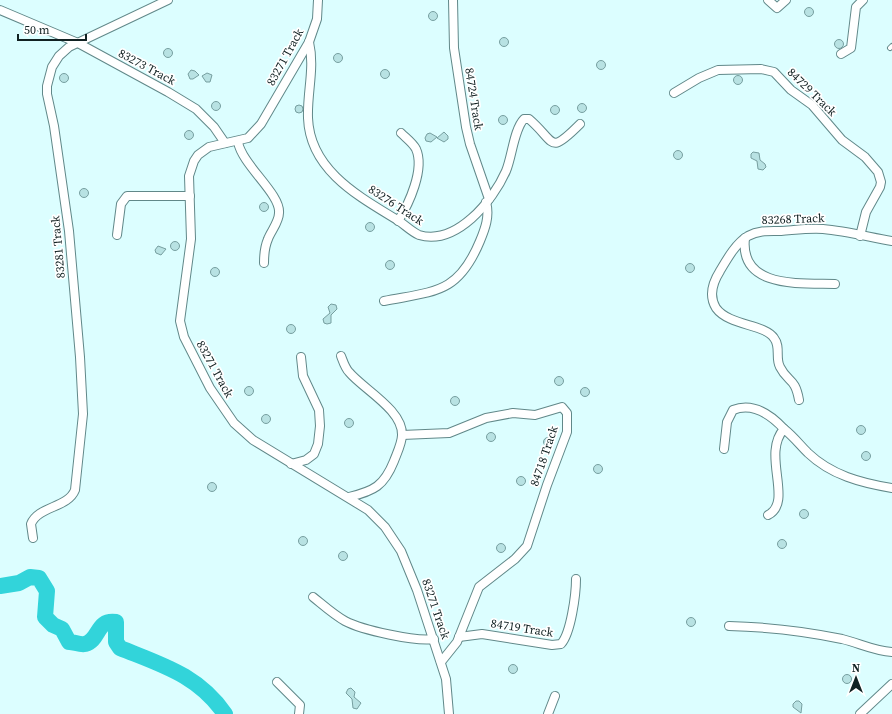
<svg xmlns="http://www.w3.org/2000/svg" width="892" height="714" font-family="'Source Serif 4',serif">
	<rect width="100%" height="100%" fill="#dcfeff"/>
	<g fill="none" stroke-linecap="round" stroke-linejoin="round">
		<path stroke="#32d4da" stroke-width="16" d="M0 586 19 583 30 577 39 578 47 591 45 617 53 625 62 629 69 642C74 642 80 645 85 644 100 640 96 619 116 622V642L120 648C162 665 198 675 225 714"/>
	</g>
	<g fill="#b8e2e3" stroke="#779fa0">
		<circle cx="809" cy="12" r="4.5"/>
		<circle cx="433" cy="16" r="4.5"/>
		<circle cx="504" cy="42" r="4.5"/>
		<circle cx="839" cy="44" r="4.5"/>
		<circle cx="168" cy="53" r="4.5"/>
		<circle cx="338" cy="58" r="4.5"/>
		<circle cx="601" cy="65" r="4.5"/>
		<circle cx="385" cy="74" r="4.5"/>
		<path d="M191 70 195 71 199 75 193 79H190L188 74Z"/>
		<path d="M207 73 212 75 210 82H206L202 76Z"/>
		<circle cx="64" cy="78" r="4.5"/>
		<circle cx="738" cy="80" r="4.5"/>
		<circle cx="216" cy="106" r="4.5"/>
		<circle cx="582" cy="108" r="4.5"/>
		<circle cx="299" cy="109" r="4"/>
		<circle cx="555" cy="110" r="4.5"/>
		<circle cx="503" cy="120" r="4.5"/>
		<circle cx="189" cy="135" r="4.5"/>
		<path d="M444 132 448 136V139L444 142 437 138Z"/>
		<path d="M430 133 437 137 431 142 426 141 425 138 427 134Z"/>
		<circle cx="678" cy="155" r="4.5"/>
		<path d="M753 152 759 153 760 160 765 164 766 167 763 170 758 169 757 161 751 158V154Z"/>
		<circle cx="377" cy="192" r="4.5"/>
		<circle cx="84" cy="193" r="4.5"/>
		<circle cx="264" cy="207" r="4.5"/>
		<circle cx="370" cy="227" r="4.5"/>
		<circle cx="175" cy="246" r="4.5"/>
		<path d="M158 246 166 249 161 255 156 253 155 250Z"/>
		<circle cx="390" cy="265" r="4.5"/>
		<circle cx="690" cy="268" r="4.5"/>
		<circle cx="215" cy="272" r="4.5"/>
		<path d="M331 304 336 305 337 309 331 315V323L327 324 324 323 323 319 330 313 328 307Z"/>
		<circle cx="291" cy="329" r="4.5"/>
		<circle cx="559" cy="381" r="4.5"/>
		<circle cx="249" cy="391" r="4.5"/>
		<circle cx="585" cy="392" r="4.5"/>
		<circle cx="455" cy="401" r="4.5"/>
		<circle cx="266" cy="419" r="4.5"/>
		<circle cx="349" cy="423" r="4.5"/>
		<circle cx="861" cy="430" r="4.5"/>
		<circle cx="491" cy="437" r="4.5"/>
		<circle cx="548" cy="442" r="4.5"/>
		<circle cx="866" cy="456" r="4.5"/>
		<circle cx="598" cy="469" r="4.5"/>
		<circle cx="521" cy="481" r="4.5"/>
		<circle cx="212" cy="487" r="4.5"/>
		<circle cx="804" cy="514" r="4.5"/>
		<circle cx="303" cy="541" r="4.5"/>
		<circle cx="782" cy="544" r="4.5"/>
		<circle cx="501" cy="548" r="4.5"/>
		<circle cx="343" cy="556" r="4.5"/>
		<circle cx="691" cy="622" r="4.5"/>
		<circle cx="513" cy="669" r="4.5"/>
		<circle cx="847" cy="679" r="4.5"/>
		<path d="M351 688 355 692 354 697 361 703 357 709 353 708 352 699 346 693 348 689Z"/>
		<path d="M796 701H799L802 704 801 713 793 707V704Z"/>
	</g>
	<g fill="none" stroke-linecap="round" stroke-linejoin="round">
		<g stroke="#618889" stroke-width="6">
			<path id="service" d="M890 48 892 46"/>
		</g>
		<g stroke="#618889" stroke-width="10">
			<g id="minor">
				<path d="M318 0 317 19 309 42 261 124 248 138 209 147 198 155 194 161 189 176 191 239 180 321 184 337 210 388 234 423 253 440 368 510 385 527 401 551 417 590 446 679 449 714"/>
				<path d="M453 0 454 48 466 127 470 144 489 199"/>
				<path d="M768 0 777 8 786 0"/>
				<path d="M0 10 78 43 168 92 196 109 214 127 225 143"/>
				<path d="M309 42C315 68 307 92 308 118 310 171 360 197 399 221 406 226 412 232 419 235 456 246 493 201 506 171 512 157 514 129 524 119H529C556 142 548 156 580 124"/>
				<path d="M841 54 851 48 856 7 863 0"/>
				<path d="M674 93 699 78 718 70 761 69 774 72 791 90 812 105 842 140 865 157 878 172 881 182 880 187 866 212 860 236"/>
				<path d="M238 142C242 165 281 194 279 213 279 222 271 231 268 239 265 246 264 255 264 263"/>
				<path d="M398 221C409 204 425 169 416 149 413 143 406 138 401 133"/>
				<path d="M117 235 121 204 127 196H190"/>
				<path d="M745 238C739 289 801 283 835 284"/>
				<path d="M384 301C435 291 458 294 480 241 485 229 490 216 486 202"/>
				<path d="M341 356C343 361 345 368 349 372 363 389 403 410 402 435 402 443 397 453 394 461 384 486 374 491 349 497"/>
				<path d="M799 400C795 377 788 383 780 367 775 358 781 347 774 338 765 324 729 326 716 308 708 295 713 282 720 271 727 259 736 243 748 236 759 230 769 231 781 231 795 230 809 228 823 229 846 231 869 237 892 241"/>
				<path d="M402 435 449 433 486 418 513 413 535 415 562 407 567 413V432L547 485 527 546 515 559 479 587 457 642 441 662"/>
				<path d="M724 449 727 422 733 410C753 402 771 415 784 429"/>
				<path d="M291 464 306 460 314 454 318 444 320 426 319 410 303 376 301 357"/>
				<path d="M768 515C794 502 761 454 784 429 793 436 800 445 808 453 831 475 861 483 892 488"/>
				<path d="M33 538 31 524C38 506 68 508 75 490L83 414 80 357 69 231 54 126 47 94V86L52 67 59 56 69 47 168 0"/>
				<path d="M313 597C323 605 334 615 345 621 362 630 416 642 434 639"/>
				<path d="M729 626C767 627 804 631 842 639 859 643 874 651 892 652"/>
				<path d="M459 637 482 634 552 645 561 644C571 633 576 594 576 579"/>
				<path d="M277 682 300 705 299 714"/>
				<path d="M548 714 555 696"/>
				<path d="M860 714 892 684"/>
			</g>
		</g>
		<use href="#service" stroke="#fff" stroke-width="4"/>
		<use href="#minor" stroke="#fff" stroke-width="8"/>
	</g>
	<g text-anchor="middle" dominant-baseline="central" stroke-width="3.5" stroke-linejoin="round" paint-order="stroke">
		<g font-size="12" fill="#112122" stroke="#fff">
			<text transform="translate(285 57) rotate(-61)">83271 Track</text>
			<text transform="translate(147 67) rotate(28)">83273 Track</text>
			<text transform="translate(812 92) rotate(44)">84729 Track</text>
			<text transform="translate(474 99) rotate(81)">84724 Track</text>
			<text transform="translate(396 205) rotate(33)">83276 Track</text>
			<text transform="translate(793 219) rotate(-2)">83268 Track</text>
			<text transform="translate(58 247) rotate(-95)">83281 Track</text>
			<text transform="translate(215 369) rotate(61)">83271 Track</text>
			<text transform="translate(544 456) rotate(-71)">84718 Track</text>
			<text transform="translate(436 609) rotate(71)">83271 Track</text>
			<text transform="translate(522 628) rotate(9)">84719 Track</text>
		</g>
	</g>
	<g transform="translate(856 678)" stroke="#ffffff" stroke-width="3" paint-order="stroke">
	<path d="M0-3L7 15L0 10L-7 15Z" fill="#112122"/>
	<text y="-6" font-size="11" font-weight="bold" text-anchor="middle" fill="#112122">N</text>
	</g>
	<path d="M18 34v6h68v-6" fill="none" stroke="#112122" stroke-width="2"/>
	<text x="24" y="34" font-size="12" fill="#112122" stroke="#ffffff" stroke-width="3" paint-order="stroke">50 m</text>
</svg>
